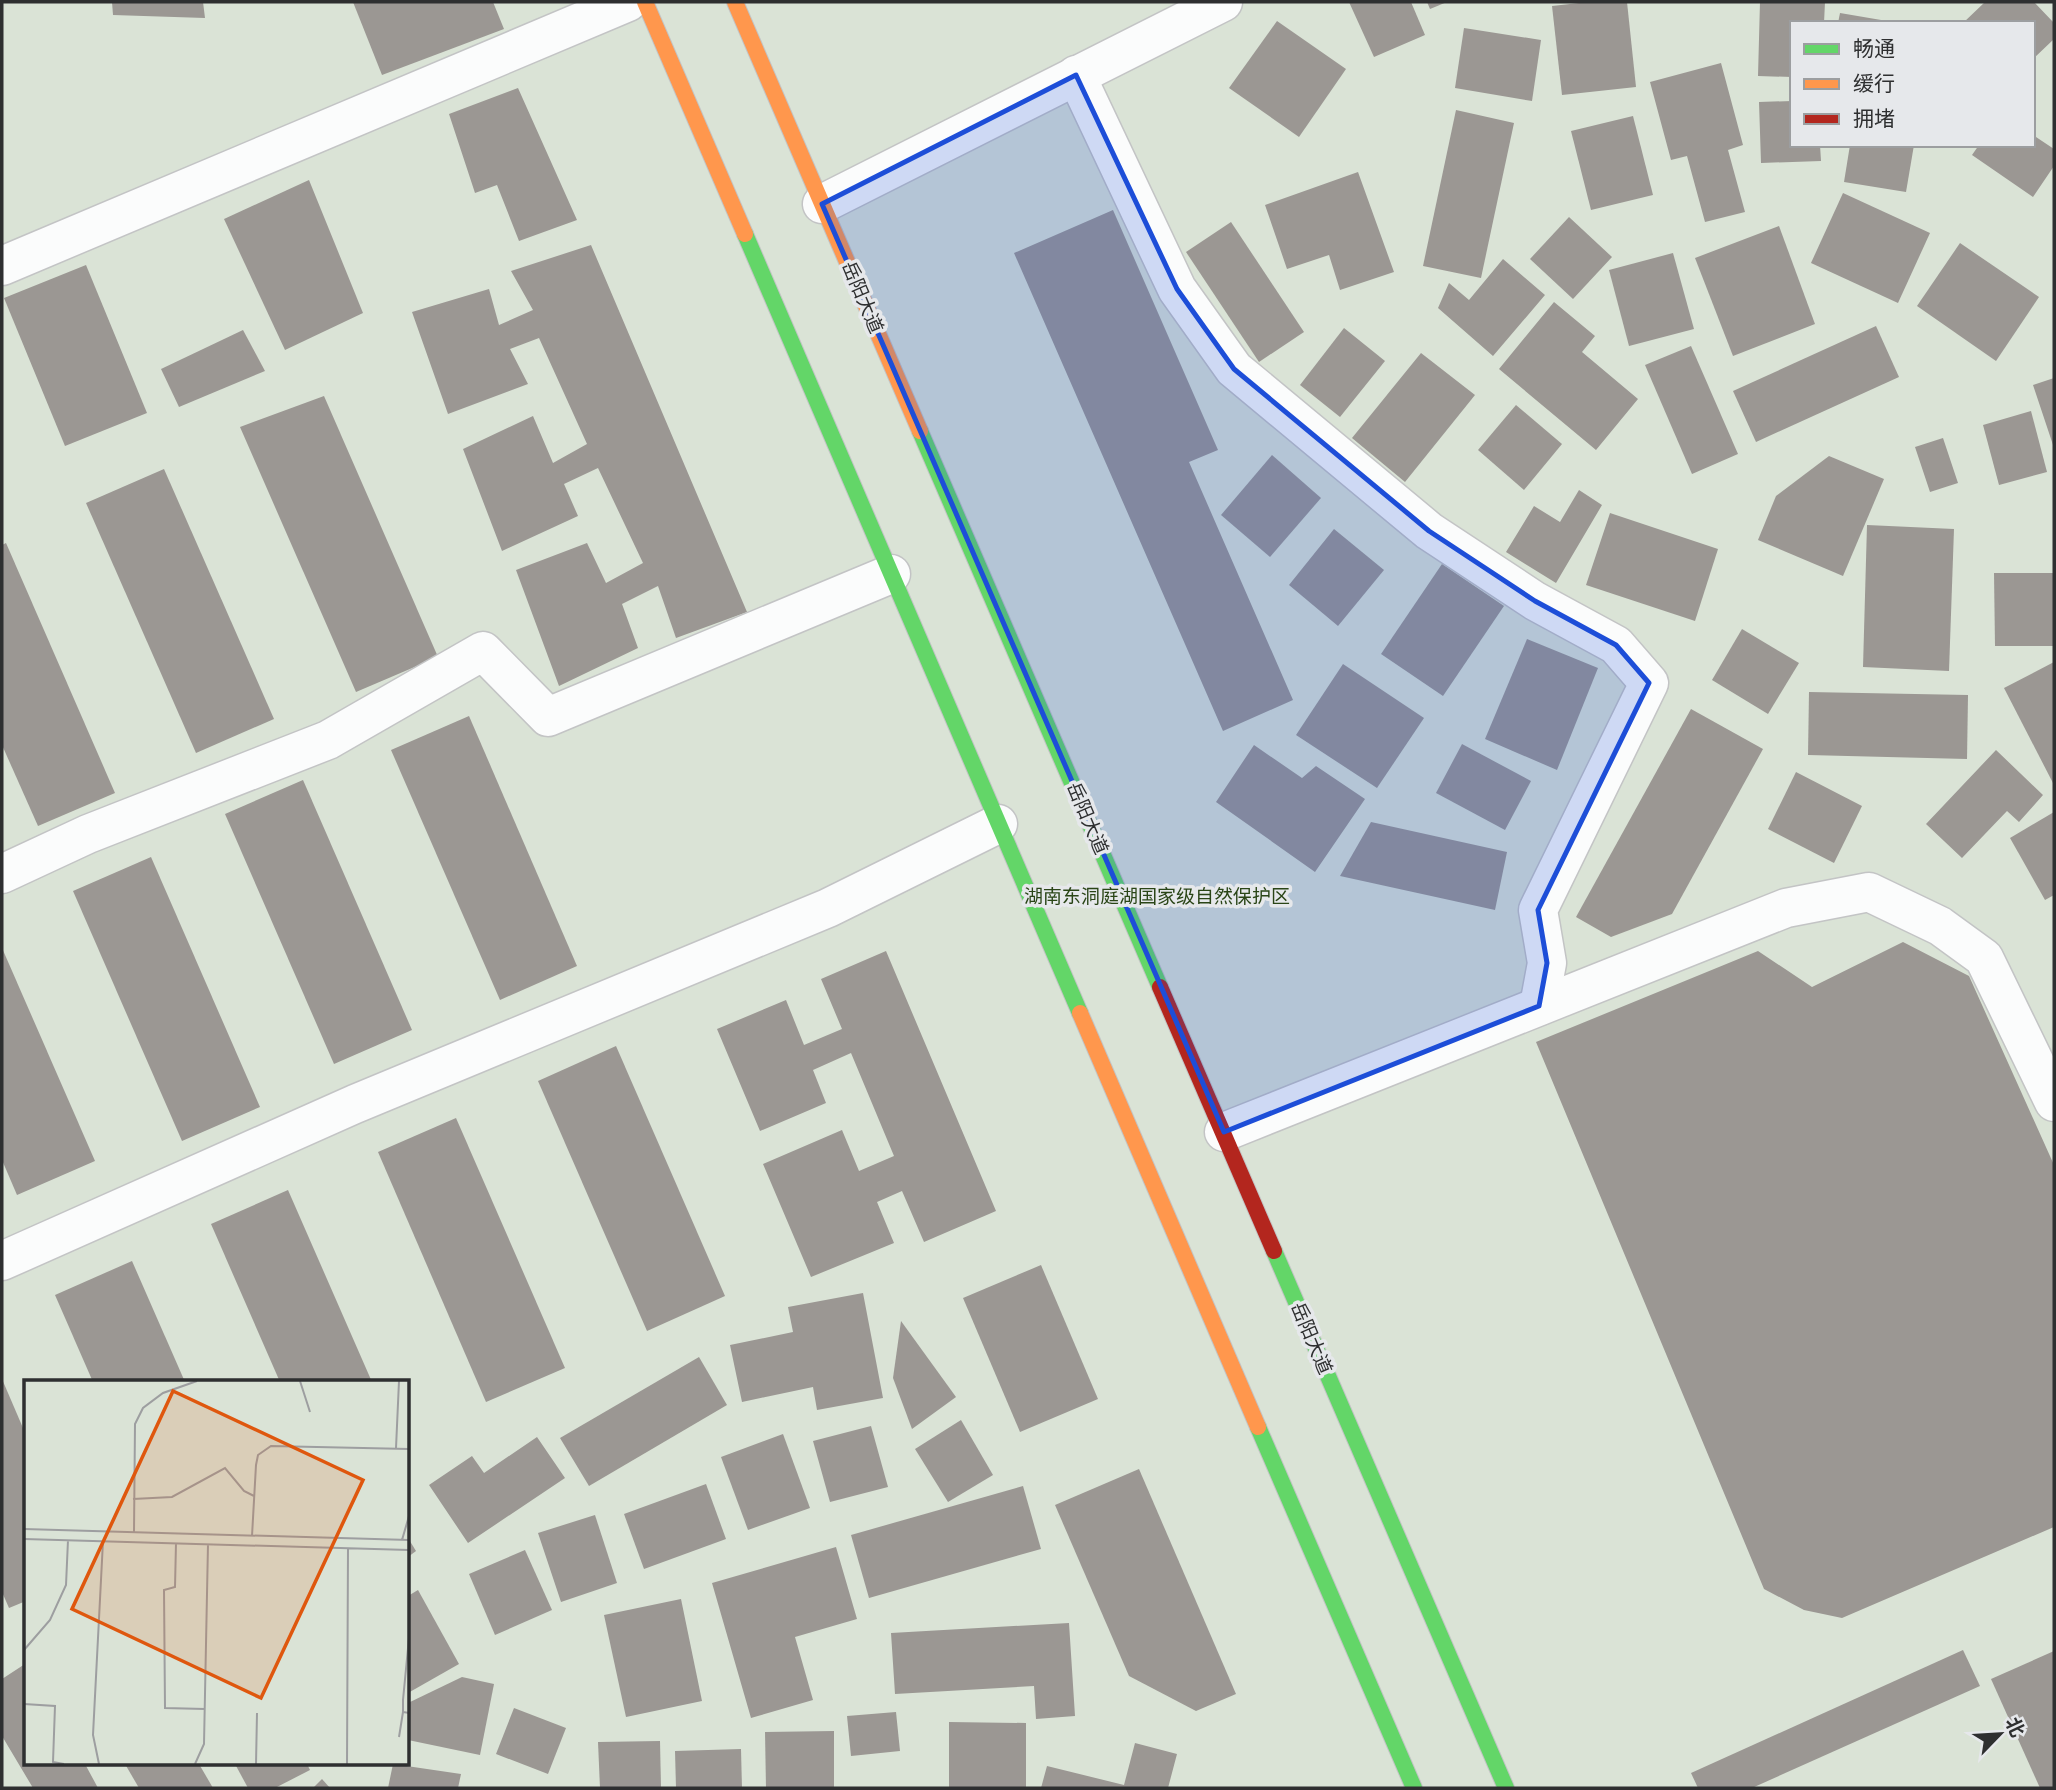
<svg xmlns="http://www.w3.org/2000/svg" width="2056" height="1790" font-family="'PT Sans Narrow','Noto Sans SC',sans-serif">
	<rect width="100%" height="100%" fill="#e7e8ea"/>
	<path fill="#dae3d6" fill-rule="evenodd" d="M2 2H2054V1788H2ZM1792 23H2033V145H1792ZM26 1382H408V1764H26Z"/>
	<g fill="#9b9793">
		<path d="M112 2H203L205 18 113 15Z"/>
		<path d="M353 2H493L504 29 382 75Z"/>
		<path d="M1349 2H1411L1425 35 1374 57Z"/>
		<path d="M1427 2H1447L1430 9Z"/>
		<path d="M1588 2H1627L1636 87 1562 95 1552 6Z"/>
		<path d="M1760 2H1825L1824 23H1792V77L1758 76Z"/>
		<path d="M1985 2H2034L2054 23V39L2033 59V23H1963Z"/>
		<path d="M1840 13 1887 21V23H1838Z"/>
		<path d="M1277 21 1346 69 1299 137 1229 88Z"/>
		<path d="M1464 28 1541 40 1532 101 1455 88Z"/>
		<path d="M1721 63 1743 145 1728 150 1745 212 1705 222 1687 156 1671 160 1650 82Z"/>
		<path d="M518 88 577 220 519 241 497 185 475 193 449 114Z"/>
		<path d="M1792 101V145H1820L1821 161 1761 163 1759 102Z"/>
		<path d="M1456 110 1514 123 1481 278 1423 266Z"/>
		<path d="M1633 116 1653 195 1591 210 1571 131Z"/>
		<path d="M2033 135 2054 149V166L2033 197 1972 155 1979 145H2033Z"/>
		<path d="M1850 145H1914L1906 192 1844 182Z"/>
		<path d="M1358 172 1394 272 1340 290 1329 255 1287 269 1265 205Z"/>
		<path d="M309 180 363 313 285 350 224 219Z"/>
		<path d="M1843 193 1930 233 1898 303 1811 263Z"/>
		<path d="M1113 210 1218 450 1189 462 1293 700 1223 731 1014 253Z"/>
		<path d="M1569 217 1612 257 1573 299 1530 259Z"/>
		<path d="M1231 222 1304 332 1259 362 1186 252Z"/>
		<path d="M1779 226 1815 324 1733 356 1695 258Z"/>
		<path d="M1960 243 2039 297 1996 361 1917 306Z"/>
		<path d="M591 245 747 612 676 638 658 586 622 604 638 648 559 686 516 570 587 543 606 583 643 563 598 468 564 484 578 516 502 551 463 449 533 416 553 463 587 444 539 338 510 349 528 384 448 414 412 312 489 289 499 325 533 310 511 271Z"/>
		<path d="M1673 253 1694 329 1629 346 1609 270Z"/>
		<path d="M1503 259 1545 295 1493 356 1438 308 1449 283 1469 300Z"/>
		<path d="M86 265 147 413 65 446 4 298Z"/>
		<path d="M1554 302 1595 336 1582 352 1638 399 1596 450 1499 369Z"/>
		<path d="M1876 326 1899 377 1756 442 1733 391Z"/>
		<path d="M1344 328 1385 361 1340 417 1300 385Z"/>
		<path d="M243 330 265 371 179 407 161 369Z"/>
		<path d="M1691 346 1738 454 1692 474 1645 365Z"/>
		<path d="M1421 353 1475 395 1405 482 1352 438Z"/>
		<path d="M2054 378V448L2033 385Z"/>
		<path d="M324 396 438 657 356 692 240 427Z"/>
		<path d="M1516 405 1562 444 1524 490 1478 450Z"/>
		<path d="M2031 411 2047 472 1999 485 1983 425Z"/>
		<path d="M1943 438 1958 483 1930 492 1915 447Z"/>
		<path d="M1272 455 1321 498 1270 557 1221 515Z"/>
		<path d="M1829 456 1884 479 1843 576 1758 540 1776 496Z"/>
		<path d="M164 469 274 719 196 753 86 503Z"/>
		<path d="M1579 490 1602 505 1556 583 1506 552 1534 506 1560 522Z"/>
		<path d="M1610 513 1718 549 1695 621 1586 585Z"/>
		<path d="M1867 525 1954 529 1949 671 1863 667Z"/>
		<path d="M1334 529 1384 570 1338 626 1289 585Z"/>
		<path d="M6 543 115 793 38 826 2 745V545Z"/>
		<path d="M1442 564 1504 606 1443 696 1381 654Z"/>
		<path d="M1994 573H2054V646H1995Z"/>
		<path d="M1742 629 1799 663 1768 714 1712 680Z"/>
		<path d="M1527 639 1598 668 1557 770 1485 739Z"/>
		<path d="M2054 662V785L2004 688Z"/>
		<path d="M1343 664 1424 718 1377 788 1296 735Z"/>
		<path d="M1809 692 1968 695 1967 759 1808 755Z"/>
		<path d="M1691 709 1763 749 1672 914 1611 937 1576 917Z"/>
		<path d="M469 716 577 966 500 1000 391 750Z"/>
		<path d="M1462 744 1531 781 1505 830 1436 793Z"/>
		<path d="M1254 745 1302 778 1316 766 1365 799 1315 872 1216 802Z"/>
		<path d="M1996 750 2043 795 2019 822 2007 811 1962 858 1926 824Z"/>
		<path d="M1796 772 1862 806 1834 863 1768 829Z"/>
		<path d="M303 780 412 1030 334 1064 225 814Z"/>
		<path d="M2054 812V895L2045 900 2010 838Z"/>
		<path d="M1371 822 1507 852 1495 910 1340 876Z"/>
		<path d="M151 857 260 1107 182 1141 73 891Z"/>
		<path d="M1903 942 1969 976 2054 1165V1527L1842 1618 1804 1610 1764 1589 1536 1042 1758 951 1812 987Z"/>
		<path d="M2 948 95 1161 17 1195 2 1160Z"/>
		<path d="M886 951 996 1211 924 1242 902 1191 877 1202 894 1243 811 1277 763 1164 842 1130 859 1171 894 1156 851 1053 813 1070 826 1103 760 1131 717 1029 786 1000 804 1045 842 1029 821 979Z"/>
		<path d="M616 1046 725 1296 647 1331 538 1081Z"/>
		<path d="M456 1118 565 1368 486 1402 378 1152Z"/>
		<path d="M288 1190 372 1382H280L211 1224Z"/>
		<path d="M132 1261 185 1382H93L55 1295Z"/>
		<path d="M1041 1265 1098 1399 1020 1432 963 1298Z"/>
		<path d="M863 1293 883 1398 817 1410 813 1387 742 1402 730 1345 793 1332 788 1307Z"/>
		<path d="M901 1321 956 1397 912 1429 893 1378Z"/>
		<path d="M699 1357 727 1405 589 1486 560 1438Z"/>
		<path d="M2 1379 26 1435V1601L9 1608 2 1592Z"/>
		<path d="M961 1420 993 1475 948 1502 915 1449Z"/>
		<path d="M871 1426 888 1487 830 1502 813 1441Z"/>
		<path d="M783 1434 810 1508 748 1530 721 1457Z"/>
		<path d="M537 1437 565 1478 468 1543 429 1485 472 1456 484 1473Z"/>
		<path d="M1139 1469 1236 1694 1196 1711 1129 1676 1055 1505Z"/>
		<path d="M706 1484 726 1539 644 1569 624 1514Z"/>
		<path d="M1023 1486 1041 1549 869 1598 851 1535Z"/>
		<path d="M595 1515 617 1583 561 1602 538 1533Z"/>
		<path d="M408 1538 416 1551 408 1557Z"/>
		<path d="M836 1547 857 1619 795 1637 813 1700 751 1718 712 1583Z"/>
		<path d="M525 1550 552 1610 495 1635 469 1574Z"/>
		<path d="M418 1590 459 1664 408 1693V1596Z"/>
		<path d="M681 1599 702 1701 626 1717 604 1615Z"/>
		<path d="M1069 1623 1075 1716 1036 1719 1034 1686 895 1694 891 1633Z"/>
		<path d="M1963 1650 1980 1686 1752 1788H1698L1691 1773Z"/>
		<path d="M2054 1651V1788H2040L1991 1679Z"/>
		<path d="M25 1664 26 1764H85L98 1788H33L2 1736V1679Z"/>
		<path d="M462 1677 494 1684 480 1755 408 1740V1703Z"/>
		<path d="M514 1708 566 1728 548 1774 496 1754Z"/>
		<path d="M896 1712 900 1751 851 1756 847 1716Z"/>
		<path d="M949 1722 1026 1723V1787H949Z"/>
		<path d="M834 1731V1788H766L765 1732Z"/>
		<path d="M660 1741 661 1788H600L598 1742Z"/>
		<path d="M1135 1743 1177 1754 1168 1788H1041L1047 1766 1124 1785Z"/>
		<path d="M741 1749 742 1788H676L675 1751Z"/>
		<path d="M125 1764H199L213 1788H139Z"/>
		<path d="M235 1764H307L310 1770 275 1788H248Z"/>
		<path d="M393 1764 461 1774 458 1788H388Z"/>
		<path d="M322 1779 330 1788H313Z"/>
	</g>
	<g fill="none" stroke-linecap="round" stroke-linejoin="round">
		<g stroke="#c3c4c5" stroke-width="41">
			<g id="street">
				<path d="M1076 75 1177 289 1234 369 1429 531 1535 601 1616 645 1649 683 1538 910 1547 963 1539 1006"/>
				<path d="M822 204 1223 2"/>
				<path d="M2 266 628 2"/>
				<path d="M2 874 88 834 328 740 483 651 548 717 891 574"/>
				<path d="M1224 1132 1786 908 1869 892 1940 926 1984 958 2054 1102"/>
				<path d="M2 1261 355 1104 828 908 998 824"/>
			</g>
		</g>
		<g stroke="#c3c4c5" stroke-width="18">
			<g id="fast">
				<path d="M745 234 1080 1013"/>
				<path d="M920 431 1160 987"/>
				<path d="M1274 1251 1506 1788"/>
				<path d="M1258 1427 1414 1788"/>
			</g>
		</g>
		<g stroke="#c3c4c5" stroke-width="18">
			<g id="slow">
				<path d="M645 2 745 234"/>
				<path d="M735 2 920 431"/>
				<path d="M1080 1013 1258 1427"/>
			</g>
		</g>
		<g stroke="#c3c4c5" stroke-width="18">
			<path id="jam" d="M1160 987 1274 1251"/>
		</g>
		<use href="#street" stroke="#fbfcfc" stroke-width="38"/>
		<use href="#fast" stroke="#63d668" stroke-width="16"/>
		<use href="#slow" stroke="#ff974d" stroke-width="16"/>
		<use href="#jam" stroke="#b3261e" stroke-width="16"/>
	</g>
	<path fill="#1d4ed8" fill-opacity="0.2" stroke="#1d4ed8" stroke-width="5" stroke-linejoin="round" d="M1076 75 1177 289 1234 369 1429 531 1535 601 1616 645 1649 683 1538 910 1547 963 1539 1006 1224 1132 822 204Z"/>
	<g text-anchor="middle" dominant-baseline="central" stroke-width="7" stroke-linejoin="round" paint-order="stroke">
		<g font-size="19" fill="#2e2f30" stroke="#e6e8eb">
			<text transform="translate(863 297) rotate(67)">岳阳大道</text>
			<text transform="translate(1088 818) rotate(67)">岳阳大道</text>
			<text transform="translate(1312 1338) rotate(67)">岳阳大道</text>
		</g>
		<g font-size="19" fill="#2a4517" stroke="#e6e8eb">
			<text x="1157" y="896">湖南东洞庭湖国家级自然保护区</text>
		</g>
	</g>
	<g transform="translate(24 1380)">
		<rect width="385" height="385" fill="#e7e8ea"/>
		<path d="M0 1H385V384H0Z" fill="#dae3d6"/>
		<path fill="none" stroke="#9d9ea0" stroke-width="2" d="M276 1 286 32M372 68 375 1M109 119 148 117 201 88 220 111 230 116M0 149 385 160M110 152 111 44 119 28 139 13 173 1M228 156 232 85 234 75 247 66 385 69M0 159 385 170M378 160 385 136M152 163 151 207 140 210 141 328 181 329M385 258 379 320V332L385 333M0 270 26 240 42 205 44 160M0 324 31 326 29 382 40 384M375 357 379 332M75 384 69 355 79 161M171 384 180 364 184 164M232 384 233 333M323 384 324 168"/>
		<path fill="#df570e" fill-opacity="0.15" stroke="#df570e" stroke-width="3.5" d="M149 11 339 100 237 318 48 229Z"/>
		<rect width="385" height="385" fill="none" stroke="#2e2f30" stroke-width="3.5"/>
	</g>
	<rect width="2056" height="1790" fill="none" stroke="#2e2f30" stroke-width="7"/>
	<rect x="1790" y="21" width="245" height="126" fill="#e6e8eb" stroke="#9c9ea0" stroke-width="2"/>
	<rect x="1804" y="44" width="35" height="10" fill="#63d668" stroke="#9c9ea0" stroke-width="2"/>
	<text x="1853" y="56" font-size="21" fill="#2e2f30">畅通</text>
	<rect x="1804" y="79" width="35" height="10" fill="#ff974d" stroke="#9c9ea0" stroke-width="2"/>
	<text x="1853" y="91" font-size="21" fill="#2e2f30">缓行</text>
	<rect x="1804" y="114" width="35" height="10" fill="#b3261e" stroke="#9c9ea0" stroke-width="2"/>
	<text x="1853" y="126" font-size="21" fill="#2e2f30">拥堵</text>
	<g transform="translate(2000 1734) rotate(65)" stroke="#e6e8eb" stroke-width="5" paint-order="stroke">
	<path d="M0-5L12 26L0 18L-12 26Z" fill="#2e2f30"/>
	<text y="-10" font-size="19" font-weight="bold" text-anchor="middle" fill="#2e2f30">北</text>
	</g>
</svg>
